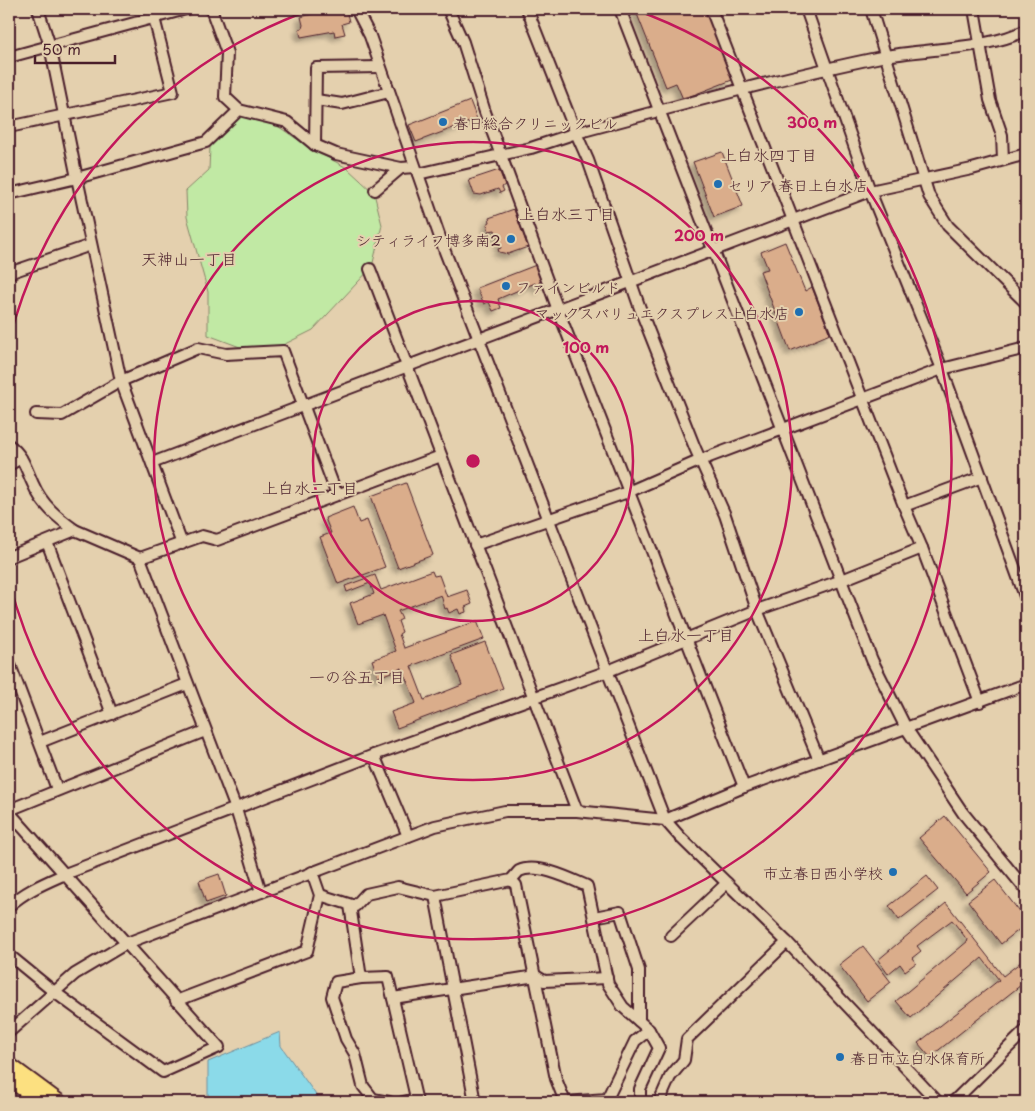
<svg xmlns="http://www.w3.org/2000/svg" width="1035" height="1111" font-family="'Playpen Sans','Klee One',sans-serif">
	<defs>
		<filter id="shadow"><feDropShadow dx="-4.5" dy="4.5" stdDeviation="2.5" flood-color="#0004"/></filter>
	</defs>
	<rect width="100%" height="100%" fill="#e4d0ae"/>
	<filter id="ink" filterUnits="userSpaceOnUse"><feTurbulence type="fractalNoise" baseFrequency=".02" numOctaves="2"/><feDisplacementMap in="SourceGraphic" scale="10" xChannelSelector="R" yChannelSelector="G"/><feConvolveMatrix kernelMatrix="1 2 1 2 8 2 1 2 1" color-interpolation-filters="sRGB"/></filter>
	<g filter="url(#ink)">
		<path fill="#c1e9a4" stroke="#868468" d="M243 115 279 127 312 149 347 168 374 193 382 225 372 267 313 330 283 345 248 350 208 335V292L187 217 186 191 209 170 210 147 235 118Z"/>
		<path fill="#8bdae9" stroke="#718f9d" d="M280 1032 281 1046 321 1102H211L208 1099V1062Z"/>
		<g fill="#daad8b" stroke="#4a1f2b" filter="url(#shadow)">
			<path d="M318 9H346L349 22 342 24 345 34 335 36 334 31 301 37 299 29 302 28 303 25 301 17 319 12Z"/>
			<path d="M635 9H705L732 80 683 99 676 83 666 87Z"/>
			<path d="M470 101 477 119 416 142 409 125Z"/>
			<path d="M722 152 743 206 714 217 693 162Z"/>
			<path d="M499 170 505 185 502 187 504 191 500 193 498 189 481 195 474 194 469 180Z"/>
			<path d="M514 209 528 247 508 254 499 252 498 249 501 248 495 230 489 231 487 224 490 222 489 218Z"/>
			<path d="M785 242 805 291 812 287 830 334 790 351 760 271 768 269 761 252Z"/>
			<path d="M536 265 542 280 539 282 542 288 538 290 535 283 498 299 501 308 493 311 489 302 484 304 477 288Z"/>
			<path d="M406 483 433 555 398 568 371 496Z"/>
			<path d="M353 507 359 523 367 520 385 567 338 584 320 537 331 533 325 518Z"/>
			<path d="M432 571 434 576 439 575 447 597 467 590 472 604 465 607 466 612 460 614 458 609 449 613 447 608 445 609 441 595 398 611 402 619 398 621 402 632 399 634 404 648 477 621 484 639 411 666 424 700 462 685 451 655 485 642 503 688 397 728 391 712 416 703 402 668 378 677 372 660 396 651 383 615 358 624 350 603 374 594 370 583 347 592 345 586 375 575 381 590Z"/>
			<path d="M945 816 991 872 966 893 919 838Z"/>
			<path d="M219 874 226 896 206 903 199 881Z"/>
			<path d="M927 876 938 890 899 920 889 906Z"/>
			<path d="M995 880 1026 920V924L1001 944 968 901Z"/>
			<path d="M946 903 1003 976 1026 958V981L930 1057 918 1043 999 980 982 958 911 1018 896 1001 968 941 952 920 917 946 921 951 912 958 916 963 905 971 900 964 888 974 878 960Z"/>
			<path d="M863 946 891 982 867 1001 839 965Z"/>
		</g>
		<g fill="none" stroke-linecap="round" stroke-linejoin="round">
			<g stroke="#4a1f2b" stroke-width="14">
				<g id="minor">
					<path d="M211 9 227 53 225 97 239 110"/>
					<path d="M356 9 370 36 444 249 665 820 744 787 1026 684"/>
					<path d="M448 9 463 42 485 112 558 310 744 787"/>
					<path d="M527 9 576 133C677 106 779 78 881 57 925 48 988 50 1026 30"/>
					<path d="M620 9 872 660 906 728 963 813 1026 890"/>
					<path d="M711 9 904 506 922 548 980 702"/>
					<path d="M806 9 870 191 942 369 1026 599"/>
					<path d="M871 9 929 196 948 226 1026 303"/>
					<path d="M974 9 990 100 1002 135 1003 160"/>
					<path d="M9 57 186 9"/>
					<path d="M316 100 342 104 389 92"/>
					<path d="M9 127 173 92 154 18"/>
					<path d="M315 145 316 68 380 67"/>
					<path d="M418 174 531 148 576 133 588 160 642 314 695 448 725 515 757 610 819 760"/>
					<path d="M375 190 401 168"/>
					<path d="M9 194 77 178 50 46 38 9"/>
					<path d="M370 269 577 811"/>
					<path d="M9 273 91 245"/>
					<path d="M36 414 62 415 121 381 198 348 226 354 283 351 337 495"/>
					<path d="M9 445C23 455 26 469 33 484 42 505 58 518 75 530"/>
					<path d="M152 463 870 191 972 169 1026 154"/>
					<path d="M9 465 21 458"/>
					<path d="M904 506 982 477"/>
					<path d="M47 542 112 714"/>
					<path d="M182 544 121 381 77 178 206 142 239 110 287 122 315 145 336 154 401 168 415 167"/>
					<path d="M475 545 628 492 701 460 942 369 1026 348"/>
					<path d="M9 557 75 530 140 558"/>
					<path d="M9 662 57 789"/>
					<path d="M40 742 187 684"/>
					<path d="M374 755 408 836"/>
					<path d="M9 810 205 731"/>
					<path d="M9 812 219 1047 163 1072 53 991 9 955"/>
					<path d="M511 880 516 885 556 1079 565 1102 607 1099 635 1041 649 1030"/>
					<path d="M261 892 236 809 140 558 202 536 217 540 441 456"/>
					<path d="M320 895 355 906 366 894 398 887 435 896 511 880C514 877 517 873 519 871 537 862 571 879 587 886L608 984 623 1007 649 1030 659 1048 640 1089V1100L643 1102"/>
					<path d="M435 896 475 1102"/>
					<path d="M350 905 361 978 388 977 417 1102"/>
					<path d="M9 906C25 891 45 883 65 874L374 755 608 671 757 610 842 580 922 548"/>
					<path d="M594 917 620 912 639 970V1021"/>
					<path d="M671 936 727 883"/>
					<path d="M361 978 336 982 332 997 346 1039 355 1054 363 1086 373 1099 389 1102"/>
					<path d="M393 998 536 976 544 981 607 978"/>
					<path d="M176 1001 307 951 320 895 312 872"/>
					<path d="M9 1032 75 974 127 943 435 826 505 811H577L665 820 680 837 787 942 938 1102"/>
					<path d="M403 1102 416 1099"/>
					<path d="M659 1102 670 1077 684 1060 687 1039 787 942"/>
					<path d="M953 1102 1026 1030"/>
				</g>
			</g>
			<g stroke="#4a1f2b" stroke-width="18">
				<g id="major">
					<path d="M9 1065 59 1102"/>
					<path d="M9 1079 42 1102"/>
				</g>
			</g>
			<use href="#minor" stroke="#e4d0ae" stroke-width="10"/>
			<use href="#major" stroke="#fce080" stroke-width="14"/>
		</g>
	</g>
	<g fill="none" stroke="#c2185b" stroke-width="2.5">
		<circle cx="473" cy="461" r="160"/>
		<circle cx="473" cy="461" r="319"/>
		<path d="M9 341A479 479 0 0 1 313 9M633 9A479 479 0 1 1 9 581"/>
	</g>
	<g fill="#1f6fb2" stroke="#e4d0ae" stroke-width="2">
		<circle cx="443" cy="122" r="5"/>
		<circle cx="718" cy="184" r="5"/>
		<circle cx="511" cy="239" r="5"/>
		<circle cx="506" cy="286" r="5"/>
		<circle cx="799" cy="312" r="5"/>
		<circle cx="893" cy="872" r="5"/>
		<circle cx="840" cy="1057" r="5"/>
	</g>
	<g text-anchor="middle" dominant-baseline="central" stroke-width="4" stroke-linejoin="round" paint-order="stroke">
		<g font-size="15" fill="#4a1f2b" stroke="#e4d0ae" text-anchor="start">
			<text x="453" y="122">春日総合クリニックビル</text>
			<text x="728" y="184">セリア 春日上白水店</text>
			<text x="501" y="239" text-anchor="end">シティライフ博多南2</text>
			<text x="516" y="286">ファインビルド</text>
			<text x="789" y="312" text-anchor="end">マックスバリュエクスプレス上白水店</text>
			<text x="883" y="872" text-anchor="end">市立春日西小学校</text>
			<text x="850" y="1057">春日市立白水保育所</text>
		</g>
		<g font-size="16" fill="#4a1f2b" stroke="#e4d0ae">
			<text x="769" y="154">上白水四丁目</text>
			<text x="567" y="213">上白水三丁目</text>
			<text x="189" y="258">天神山一丁目</text>
			<text x="310" y="487">上白水二丁目</text>
			<text x="686" y="634">上白水一丁目</text>
			<text x="357" y="676">一の谷五丁目</text>
		</g>
	</g>
	<circle cx="473" cy="461" r="8" fill="#c2185b" stroke="#e4d0ae" stroke-width="2.5"/>
	<g font-size="15" text-anchor="middle" font-weight="bold" fill="#c2185b" stroke="#e4d0ae" stroke-width="4" stroke-linejoin="round" paint-order="stroke">
		<text x="812" y="128">300 m</text>
		<text x="699" y="241">200 m</text>
		<text x="586" y="353">100 m</text>
	</g>
	<rect width="1035" height="1111" fill="none" stroke="#e4d0ae" stroke-width="30"/>
	<rect x="15" y="15" width="1005" height="1081" fill="none" stroke="#4a1f2b" stroke-width="2" filter="url(#ink)"/>
	<path d="M35 55v8h80v-8" fill="none" stroke="#4a1f2b" stroke-width="2.5"/>
	<text x="42" y="55" font-size="15" fill="#4a1f2b" stroke="#e4d0ae" stroke-width="4" paint-order="stroke">50 m</text>
</svg>
